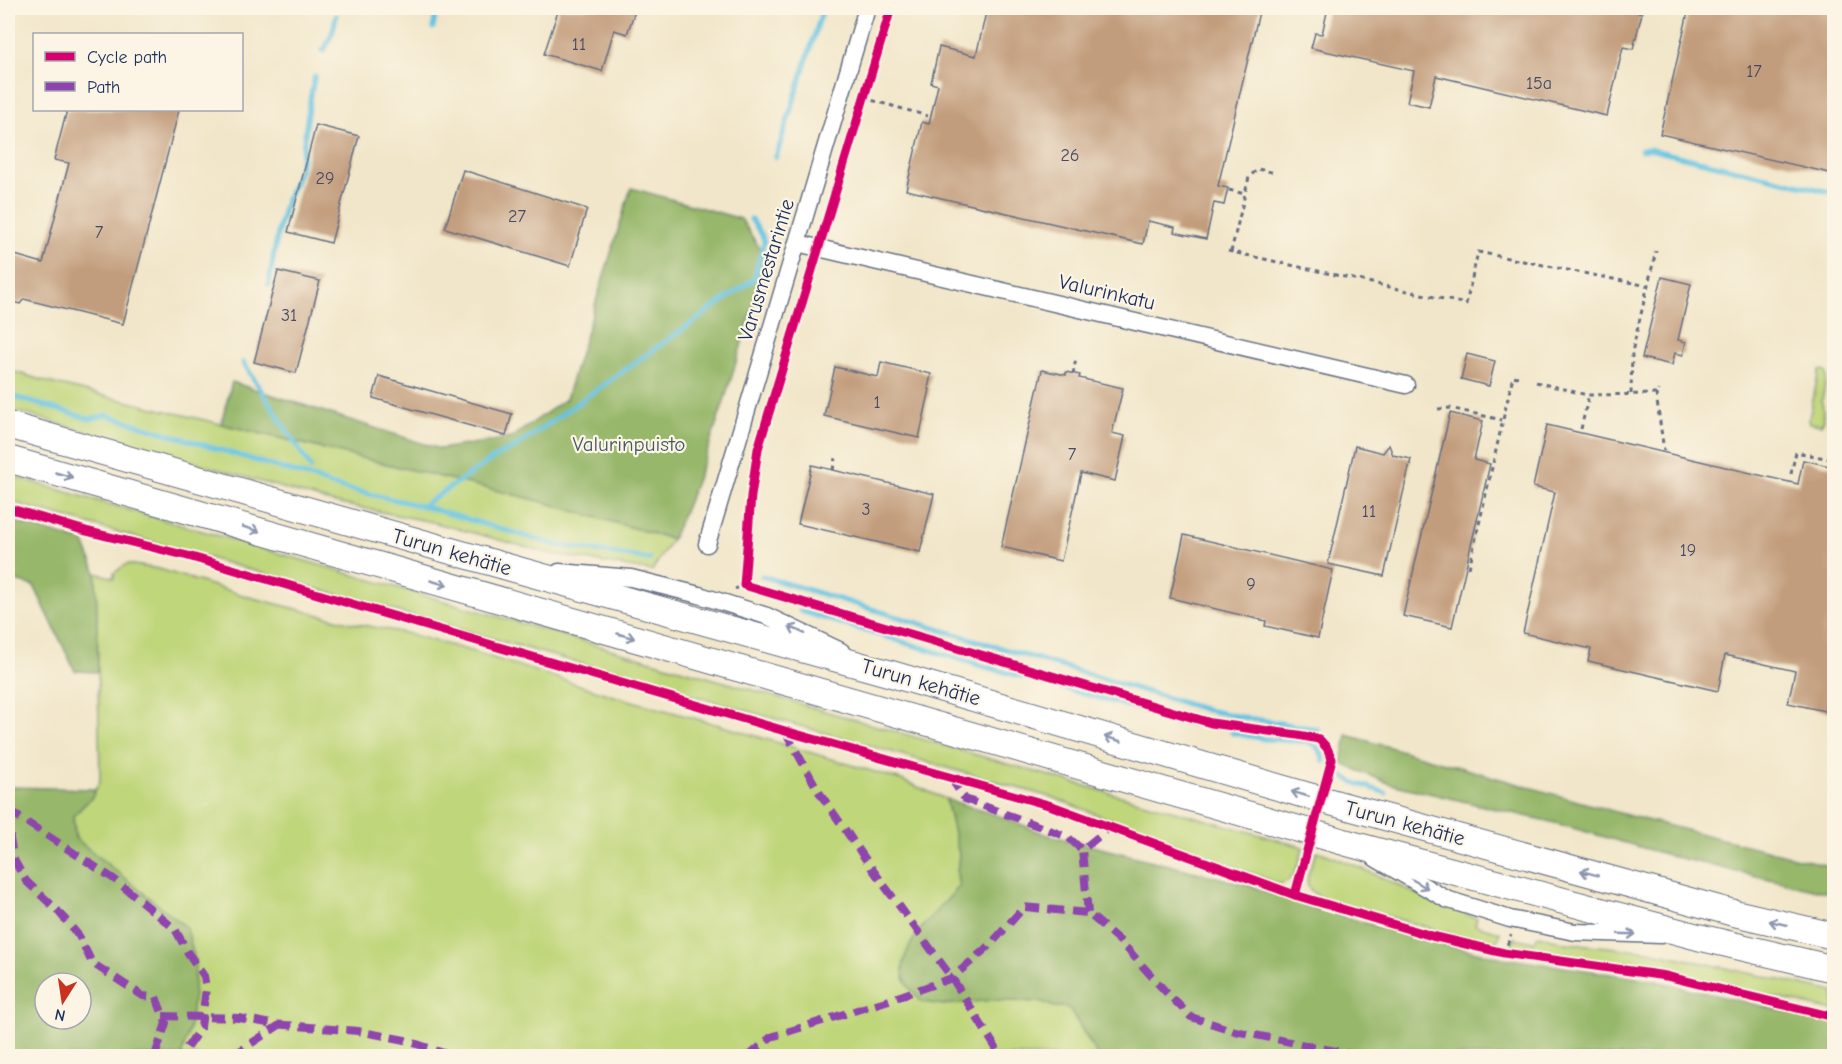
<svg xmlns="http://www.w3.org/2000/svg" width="1842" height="1064" font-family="'Comic Neue',sans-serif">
	<rect width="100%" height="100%" fill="#fcf5e5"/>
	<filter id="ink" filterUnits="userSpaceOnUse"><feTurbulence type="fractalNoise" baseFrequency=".0167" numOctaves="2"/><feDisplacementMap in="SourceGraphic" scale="12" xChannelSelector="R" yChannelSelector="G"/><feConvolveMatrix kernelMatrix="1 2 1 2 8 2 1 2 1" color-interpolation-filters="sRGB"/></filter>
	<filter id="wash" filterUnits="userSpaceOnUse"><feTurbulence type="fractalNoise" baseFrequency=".008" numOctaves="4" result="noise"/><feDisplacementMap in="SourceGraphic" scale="24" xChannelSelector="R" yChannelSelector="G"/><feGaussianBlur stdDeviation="1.35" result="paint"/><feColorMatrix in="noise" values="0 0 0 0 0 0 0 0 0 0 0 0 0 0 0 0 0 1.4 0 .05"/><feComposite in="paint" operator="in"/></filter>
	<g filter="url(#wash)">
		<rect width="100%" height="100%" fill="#f1e6c9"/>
		<g fill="#bfd67a" stroke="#6d826c" stroke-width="1.5">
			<path d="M8 370 55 384 536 500 672 539 652 571 552 554 432 522 331 502 8 409Z"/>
			<path d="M1823 370 1827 374 1822 400 1824 420 1821 425 1810 423 1809 419 1819 371Z"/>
			<path d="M8 475 1060 779 1303 847C1299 861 1297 881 1279 884L1054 798 8 501Z"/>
			<path d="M127 564 159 569 249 597 352 623 405 633 471 651 614 696 726 727 901 780 946 799 959 854 957 874 959 887 921 930 959 1003 992 1000 1043 1002 1054 1007H1065L1071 1011 1098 1056H104L73 816 92 797 100 780 96 573 114 578V573Z"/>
			<path d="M1317 851C1372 869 1422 900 1477 918L1475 925 1500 932 1495 946 1324 899C1297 888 1309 872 1317 851Z"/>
			<path d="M1539 935 1566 943 1649 951 1834 992V1011L1644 967 1532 952 1512 946 1514 938 1534 942Z"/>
		</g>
		<g fill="#97b76a" stroke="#597364" stroke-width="1.5" fill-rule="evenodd">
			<path d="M631 188 741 219 767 260C738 354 713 450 672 539L536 500 221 424 232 382 440 449 511 438 566 399Z"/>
			<path d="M8 520 84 542 96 573 98 672 75 671 34 586 8 579Z"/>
			<path d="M1347 735 1630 816 1834 867V894L1675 857 1555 823 1391 784 1342 764Z"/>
			<path d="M8 787 96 789 92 797 73 816 75 838 187 928 195 961 194 994 189 1030 181 1056H8ZM45 983H81V1019H45Z"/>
			<path d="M946 799 1005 818 1045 834 1244 884 1311 907 1424 940 1503 958 1651 980 1834 1023V1056H1098L1071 1011 1065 1007H1054L1043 1002 992 1000 944 1005 922 1002C917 996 910 990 907 984 888 953 940 908 959 887L957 874 959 854Z"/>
		</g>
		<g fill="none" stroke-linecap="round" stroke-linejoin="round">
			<g stroke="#64c3e2" stroke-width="5">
				<path d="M433 28 437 8"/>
				<path d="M322 50 324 51 333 31 336 16"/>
				<path d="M1641 150 1649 149 1834 193"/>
				<path d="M776 157 823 8"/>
				<path d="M269 285C273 256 278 226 287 198 291 188 298 179 300 168 306 137 307 106 315 76"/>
				<path d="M243 362 311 468"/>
				<path d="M8 395 90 419 106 415 316 479 330 485 422 506"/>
				<path d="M650 559 556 545 422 506 500 454 514 448 754 279 764 242 762 235 751 219"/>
				<path d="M762 576 1207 710 1247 718 1318 729"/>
				<path d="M800 611 979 665 1194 724"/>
				<path d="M1232 733 1265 739 1308 742C1317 745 1322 752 1324 762"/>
				<path d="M1345 777 1353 782 1386 793"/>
			</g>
		</g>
		<g id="blocks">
			<g fill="#c29d7d">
				<path d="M559 8H636L627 34 614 30 602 71 544 54Z"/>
				<path d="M987 8H1260L1218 186 1228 188 1224 205 1214 203 1206 239 1174 232 1175 227 1148 221 1143 244 906 190 922 122 929 124 938 85 931 83 939 47 976 56Z"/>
				<path d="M1328 8H1633V11L1642 13 1633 49 1623 47 1607 116 1436 76 1429 107 1407 102 1414 71 1311 48 1315 33 1322 34Z"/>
				<path d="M1689 8H1834V174L1660 134Z"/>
				<path d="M67 110H179L123 324 24 299 20 304 8 301V253L43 263 69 163 54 160Z"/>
				<path d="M316 125 359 136 331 243 288 232Z"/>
				<path d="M463 170 587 209 570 266 445 228Z"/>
				<path d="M278 271 320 281 296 373 254 362Z"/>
				<path d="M1662 277 1691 284 1678 340 1686 342 1683 355 1675 353 1672 365 1642 358Z"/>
				<path d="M1467 354 1495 361 1489 386 1461 379Z"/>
				<path d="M881 362 931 374 928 389H930L919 438 824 416 835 367 878 377Z"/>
				<path d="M1042 370 1066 375V372L1080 375 1079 378 1123 388 1112 433 1125 436 1115 481 1081 473 1061 561 1001 547Z"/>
				<path d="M379 376 512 414 506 436 373 398Z"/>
				<path d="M1450 413 1483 421 1474 460 1490 464 1452 627 1403 616Z"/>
				<path d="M1547 425 1798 484 1803 460 1834 467V713L1788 703 1795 671 1725 655 1718 691 1588 661 1591 649 1523 633 1555 492 1533 487Z"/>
				<path d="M1389 445 1393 455 1411 459 1384 576 1328 564 1355 446 1383 453Z"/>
				<path d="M812 465 934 494 920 552 798 524Z"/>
				<path d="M1184 535 1333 570 1318 638 1265 626 1266 621 1170 598Z"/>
			</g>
		</g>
	</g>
	<g filter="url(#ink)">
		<use href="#blocks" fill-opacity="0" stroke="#666f83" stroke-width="1.5"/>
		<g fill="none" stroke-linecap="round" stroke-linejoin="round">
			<g stroke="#666f83" stroke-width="19">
				<g id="minor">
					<path d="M797 243 1406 385"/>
					<path d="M707 544 867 8"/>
					<path d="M559 572 631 578 699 595 767 616 841 651"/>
					<path d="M1375 858 1446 899 1510 919 1575 932 1661 935"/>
				</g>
			</g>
			<g stroke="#666f83" stroke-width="28">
				<g id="highway">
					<path d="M8 425 511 568 888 673 1305 795 1730 912 1834 936"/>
					<path d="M8 459 1351 844 1698 937 1834 969"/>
				</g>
			</g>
			<g stroke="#666f83" stroke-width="3" stroke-dasharray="4.5 4.5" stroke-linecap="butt">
				<path d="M864 98 928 116"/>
				<path d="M1229 190 1245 194"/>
				<path d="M1228 251 1466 304 1478 252 1648 286"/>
				<path d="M1231 252 1249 177 1258 169 1276 173"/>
				<path d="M1073 374 1076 358"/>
				<path d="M1536 382 1587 395 1657 394 1658 390"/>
				<path d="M1631 394 1632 352 1656 251"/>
				<path d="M1656 394 1664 451"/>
				<path d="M1438 409 1450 408 1502 420"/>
				<path d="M1581 429 1589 394"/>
				<path d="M1828 430 1830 416 1834 417"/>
				<path d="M833 470 835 458"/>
				<path d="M1791 474 1796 452 1834 460"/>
				<path d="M1469 568 1513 376 1518 377"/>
				<path d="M735 589 744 585"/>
				<path d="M1504 953 1511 935"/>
			</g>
			<use href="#minor" stroke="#fff" stroke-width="16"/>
			<use href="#highway" stroke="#fff" stroke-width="26"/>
			<g stroke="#8e44ad" stroke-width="8" stroke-dasharray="15 8" stroke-linecap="butt">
				<path d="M785 731 819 792 873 870 952 978 1001 1056"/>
				<path d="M950 777 965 799 1068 837 1082 850"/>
				<path d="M8 810 114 879 175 929 188 953 204 976 206 988 201 1027 181 1056"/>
				<path d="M10 812V839L14 860 26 881 57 910 79 936 92 963 143 996 156 997 166 1023 155 1056"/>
				<path d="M1088 913 1082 850 1110 827"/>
				<path d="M163 1016 239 1018 273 1024 358 1031 405 1040 452 1056"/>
				<path d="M232 1056 281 1024"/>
				<path d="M749 1056 771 1037 889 1000 952 978 991 944 1024 907 1088 913 1122 943 1164 990 1191 1017 1235 1031 1361 1056"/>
			</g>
			<g stroke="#fcf5e5" stroke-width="13">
				<g id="cycleway">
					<path d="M891 8 758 449 751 496 744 585 1211 723 1298 735 1319 739 1327 748 1332 759 1295 895"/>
					<path d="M8 508 86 531 188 556 785 731 1052 806 1295 895 1432 936 1504 953 1666 976 1834 1017"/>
				</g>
			</g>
			<use href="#cycleway" stroke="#d6006c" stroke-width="9"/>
		</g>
		<defs><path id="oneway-shaft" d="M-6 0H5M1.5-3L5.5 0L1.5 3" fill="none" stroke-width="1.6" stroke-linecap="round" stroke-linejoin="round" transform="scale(1.5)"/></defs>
		<g stroke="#8d97ae">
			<use href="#oneway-shaft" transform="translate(64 475) rotate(16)"/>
			<use href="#oneway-shaft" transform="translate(251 529) rotate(16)"/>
			<use href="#oneway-shaft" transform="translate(439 583) rotate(16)"/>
			<use href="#oneway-shaft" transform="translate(797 630) rotate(-155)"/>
			<use href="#oneway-shaft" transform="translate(626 636) rotate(16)"/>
			<use href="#oneway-shaft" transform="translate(1113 739) rotate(-164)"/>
			<use href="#oneway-shaft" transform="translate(1300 794) rotate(-164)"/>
			<use href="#oneway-shaft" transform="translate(1589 873) rotate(-165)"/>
			<use href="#oneway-shaft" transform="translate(1420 884) rotate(30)"/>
			<use href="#oneway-shaft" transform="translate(1778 923) rotate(-167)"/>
			<use href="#oneway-shaft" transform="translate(1627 934) rotate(2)"/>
		</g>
	</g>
	<g text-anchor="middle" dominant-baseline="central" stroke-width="4.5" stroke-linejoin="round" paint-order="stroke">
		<g font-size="18" fill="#454a66">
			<text x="579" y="44">11</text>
			<text x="1754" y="71">17</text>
			<text x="1539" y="83">15a</text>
			<text x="1070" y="155">26</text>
			<text x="325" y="178">29</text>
			<text x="517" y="216">27</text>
			<text x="99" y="232">7</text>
			<text x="289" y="315">31</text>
			<text x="877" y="402">1</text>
			<text x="1072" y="454">7</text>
			<text x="866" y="509">3</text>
			<text x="1369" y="511">11</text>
			<text x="1688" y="550">19</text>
			<text x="1251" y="584">9</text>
		</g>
		<g font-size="21" fill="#1b2f5e" stroke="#fcf5e5">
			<text transform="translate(766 270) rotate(-73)">Varusmestarintie</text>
			<text transform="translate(1107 292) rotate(13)">Valurinkatu</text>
			<text transform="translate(452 552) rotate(16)">Turun kehätie</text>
			<text transform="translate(921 682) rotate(16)">Turun kehätie</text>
			<text transform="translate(1405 823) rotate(15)">Turun kehätie</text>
		</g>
		<g font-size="21" fill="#445965" stroke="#fcf5e5">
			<text x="629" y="444">Valurinpuisto</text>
		</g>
	</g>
	<rect width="1842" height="1064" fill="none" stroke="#fcf5e5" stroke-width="30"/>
	<rect x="33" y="33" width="210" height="78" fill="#fcf5e5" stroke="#a2a6af" stroke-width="1.5"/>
	<rect x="45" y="52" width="30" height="9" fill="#d6006c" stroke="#a2a6af" stroke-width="1.5"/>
	<text x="87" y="63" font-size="18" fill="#1b2f5e">Cycle path</text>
	<rect x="45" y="82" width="30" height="9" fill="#8e44ad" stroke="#a2a6af" stroke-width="1.5"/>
	<text x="87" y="93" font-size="18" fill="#1b2f5e">Path</text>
	<g transform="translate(63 1001) rotate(192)"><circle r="28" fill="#fcf5e5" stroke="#a2a6af" stroke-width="1.5"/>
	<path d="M0-4.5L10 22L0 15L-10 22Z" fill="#c8321e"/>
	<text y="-9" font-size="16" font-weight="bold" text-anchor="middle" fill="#1b2f5e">N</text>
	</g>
</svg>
